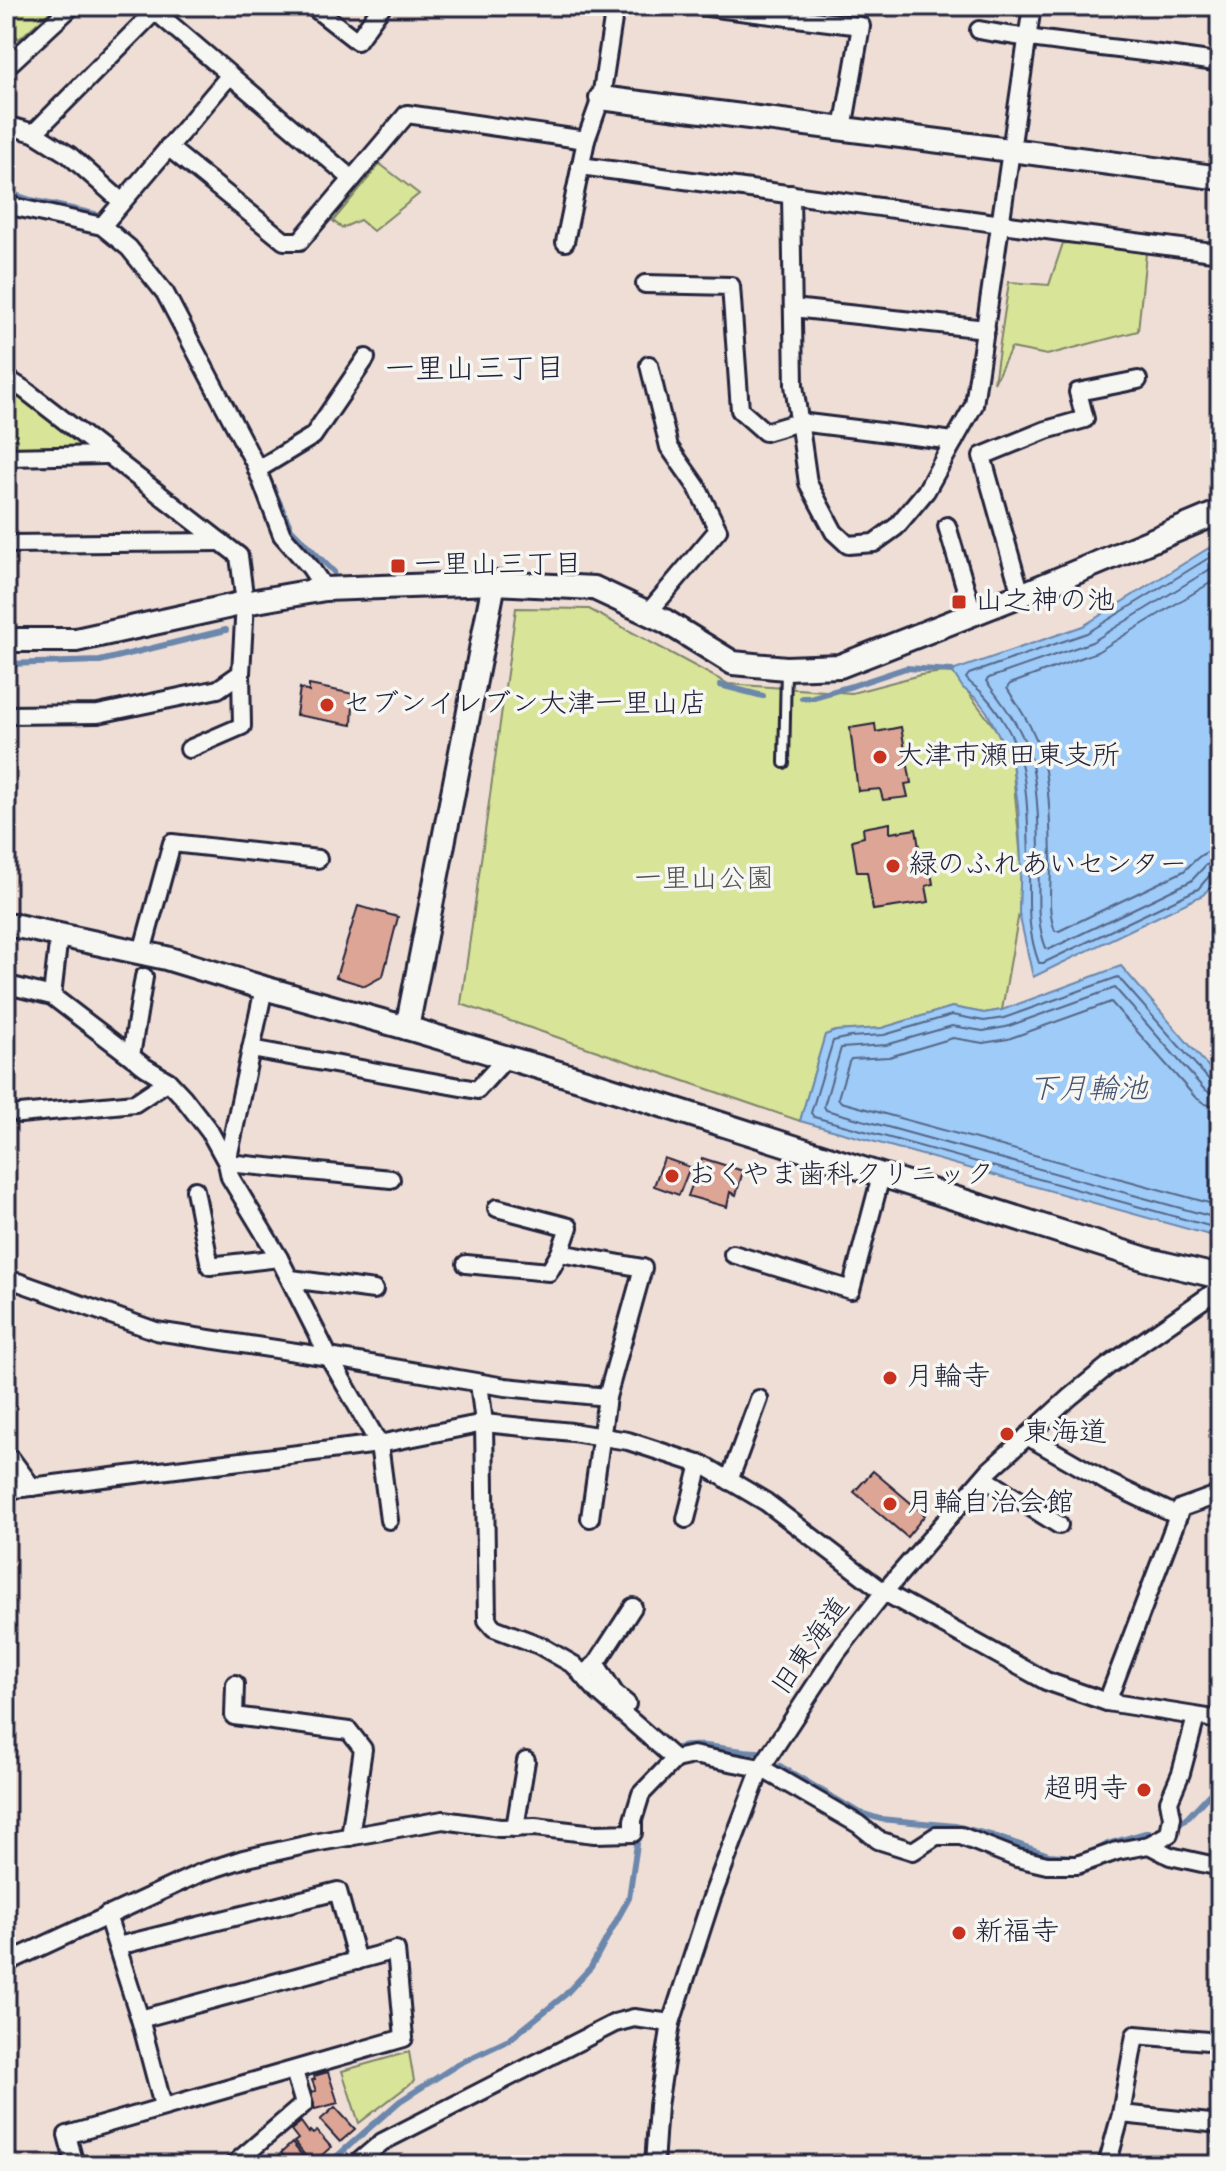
<svg xmlns="http://www.w3.org/2000/svg" width="1226" height="2171" font-family="'Indie Flower','Klee One',sans-serif">
	<rect width="100%" height="100%" fill="#eeded6"/>
	<filter id="ink" filterUnits="userSpaceOnUse"><feTurbulence type="fractalNoise" baseFrequency=".0125" numOctaves="2"/><feDisplacementMap in="SourceGraphic" scale="16" xChannelSelector="R" yChannelSelector="G"/><feConvolveMatrix kernelMatrix="1 2 1 2 8 2 1 2 1" color-interpolation-filters="sRGB"/></filter>
	<g filter="url(#ink)">
		<g fill="#d8e497" stroke="#7d8369" stroke-width="2">
			<path d="M6 6H50L53 9 19 39 6 25Z"/>
			<path d="M380 164 419 194 373 231 360 220 342 228 333 221Z"/>
			<path d="M1063 243 1147 244 1138 331 1047 355 1011 348 994 383 1009 282 1049 285Z"/>
			<path d="M6 379 85 448 6 447Z"/>
			<path d="M516 608 589 609 728 684 852 693 920 675 952 671 1003 739 1012 761 1021 860 1019 913 1002 1010 984 1013 952 1007 882 1028 836 1031 825 1035 800 1121 461 1004Z"/>
			<path d="M409 2052 414 2081 359 2123 342 2071Z"/>
		</g>
		<g fill="#9ecbf8" stroke="#6c87ac" stroke-width="2">
			<path d="M1220 541V876L1203 895 1033 977 1019 913 1021 860 1018 805 1012 761 987 712 977 699 963 688 952 671 1083 626Z"/>
			<path d="M1121 966 1220 1080V1238L800 1121 825 1035 836 1031 882 1028 952 1007 984 1013 1002 1010Z"/>
		</g>
		<g fill="none" stroke-linecap="round" stroke-linejoin="round">
			<g stroke="#546687" stroke-width="2">
				<path d="M1220 551 1087 633 969 674 966 678C971 685 978 688 984 695 999 711 1015 738 1020 759 1028 789 1028 828 1029 859 1030 896 1025 926 1039 963H1043L1198 889 1211 874 1220 872"/>
				<path d="M1220 563 1092 642 989 678 986 681C1003 704 1023 729 1030 757 1038 786 1039 831 1039 862 1039 892 1035 920 1046 948L1050 949 1191 881 1206 865 1220 861"/>
				<path d="M1220 577 1097 652 1010 684 1007 688C1019 708 1035 730 1041 753 1050 785 1050 825 1051 858 1052 882 1046 908 1055 931H1059L1184 871C1195 860 1203 850 1220 849"/>
				<path d="M1220 1085 1211 1082 1118 977 1004 1018 984 1021 952 1015 884 1035 850 1037 833 1041 811 1113 814 1117 1220 1229"/>
				<path d="M1220 1095 1212 1094 1204 1089 1115 988 1006 1027 983 1031 952 1026 886 1045 841 1048 824 1106 826 1110 1220 1219"/>
				<path d="M1220 1107 1205 1104 1195 1097 1111 1002 1008 1039 983 1043 953 1038 889 1057 851 1059 849 1062 838 1098 841 1102 1220 1206"/>
			</g>
			<g stroke="#6c87ac" stroke-width="6">
				<path d="M6 192 31 200 95 214"/>
				<path d="M118 228 130 239"/>
				<path d="M270 481 291 529 334 572"/>
				<path d="M6 664 100 661 226 630"/>
				<path d="M720 685 763 696"/>
				<path d="M802 698H810L852 686 906 668 952 671"/>
				<path d="M677 1748C700 1741 733 1752 758 1752"/>
				<path d="M780 1766 858 1812 880 1819 955 1826 994 1836 1049 1855 1074 1857 1091 1853 1108 1844 1149 1832"/>
				<path d="M1174 1827 1187 1818 1220 1783"/>
				<path d="M327 2165 400 2101 460 2063 509 2040 565 1995 591 1967 629 1898 637 1844"/>
			</g>
		</g>
		<g fill="#dda595" stroke="#22223b" stroke-width="2">
			<path d="M309 685 359 695 358 704 353 705 352 725 296 715 300 688 309 692Z"/>
			<path d="M875 724 876 732 901 727 911 783 905 784 908 797 883 800 880 789 858 791 850 728Z"/>
			<path d="M890 823V833L916 829 921 860H929L933 884 926 886 929 902 873 910 867 872H857L852 840 864 837 863 828Z"/>
			<path d="M358 906 398 917 383 976 365 986 336 977Z"/>
			<path d="M664 1158 690 1167 679 1195 654 1186Z"/>
			<path d="M702 1158 743 1171 736 1195 730 1192 727 1207 688 1196Z"/>
			<path d="M873 1471 925 1515 907 1537 854 1492Z"/>
			<path d="M328 2072 338 2103 315 2109 309 2092 316 2091 312 2080 315 2079 314 2076Z"/>
			<path d="M335 2107 355 2129 340 2142 320 2120Z"/>
			<path d="M301 2122 309 2133 310 2131 313 2134 317 2131 331 2147 312 2164 294 2142 298 2139 291 2130Z"/>
			<path d="M292 2143 310 2165H282L278 2160 283 2155 281 2153Z"/>
		</g>
		<g fill="none" stroke-linecap="round" stroke-linejoin="round">
			<g stroke="#22223b" stroke-width="14">
				<path id="lane" d="M784 763 786 669"/>
			</g>
			<g stroke="#22223b" stroke-width="22">
				<g id="street">
					<path d="M149 6 352 179"/>
					<path d="M312 6 357 41 382 6"/>
					<path d="M699 6 861 26 843 129"/>
					<path d="M979 30C1059 45 1140 49 1220 63"/>
					<path d="M6 67 72 6"/>
					<path d="M6 125 34 133 69 155 122 202"/>
					<path d="M34 133 155 11"/>
					<path d="M168 147 284 241H300L407 114 586 140"/>
					<path d="M580 166C794 194 1006 226 1220 253"/>
					<path d="M791 194 794 385 808 483 834 532 848 545 874 543 896 527 926 491 974 405 1032 6"/>
					<path d="M6 205 102 226 129 248 165 293 255 464 282 535 310 567 325 589"/>
					<path d="M102 226 230 75"/>
					<path d="M565 242 586 140 601 98 615 6"/>
					<path d="M645 284 731 286 740 410 765 432 799 422 954 441"/>
					<path d="M793 308 986 329"/>
					<path d="M6 378 25 390 239 556 245 603 241 673 218 689 98 714 6 715"/>
					<path d="M6 457 106 455"/>
					<path d="M257 470 313 436 366 358"/>
					<path d="M947 526 973 613"/>
					<path d="M6 544 221 542"/>
					<path d="M1021 595 982 456 1046 430 1085 419 1078 392 1138 380"/>
					<path d="M648 613 718 530 697 487 669 447 649 365"/>
					<path d="M189 749 242 726 241 673"/>
					<path d="M142 952 172 843 318 859"/>
					<path d="M6 987H16L52 996 145 1067 168 1081 183 1097 210 1132 227 1163 230 1177 279 1258 329 1357 379 1444 389 1520"/>
					<path d="M52 996 59 935"/>
					<path d="M251 1049 477 1090 506 1058"/>
					<path d="M131 1056 144 977"/>
					<path d="M20 1114 135 1103 168 1081"/>
					<path d="M227 1163 264 988"/>
					<path d="M227 1163 391 1179"/>
					<path d="M195 1190 210 1266 279 1258"/>
					<path d="M733 1254 851 1290 881 1176"/>
					<path d="M466 1264 549 1272 560 1253"/>
					<path d="M291 1279 374 1290"/>
					<path d="M6 1283 18 1282 156 1331 329 1357 505 1387 607 1397 643 1268 560 1253 569 1227 497 1208"/>
					<path d="M479 1383 484 1423 487 1620 494 1628 539 1645 574 1665 598 1692 675 1759"/>
					<path d="M1027 1436 1107 1482 1178 1516"/>
					<path d="M6 1458 12 1460 32 1487"/>
					<path d="M984 1478 1059 1525"/>
					<path d="M729 1481 759 1399"/>
					<path d="M6 1490 379 1444 484 1423 572 1432 628 1441 705 1466 766 1502 884 1592 1046 1681 1107 1702 1220 1720"/>
					<path d="M590 1518 607 1397"/>
					<path d="M686 1519 700 1464"/>
					<path d="M596 1664 615 1694 627 1704"/>
					<path d="M582 1675 596 1664 633 1607"/>
					<path d="M235 1684 234 1716 349 1731 363 1749 350 1837"/>
					<path d="M1107 1702 1181 1508 1220 1494"/>
					<path d="M515 1828 526 1761"/>
					<path d="M1149 1845 1169 1834 1172 1817 1169 1801 1181 1773 1196 1717"/>
					<path d="M107 1915 140 2019 163 2106"/>
					<path d="M118 1946 338 1891 357 1961"/>
					<path d="M6 1963 200 1873 243 1859 314 1843 443 1820 500 1828 535 1827 595 1834 633 1833V1820L641 1794 675 1759 693 1755 761 1768 858 1824 878 1840 913 1851 936 1836H961L1017 1858 1047 1865H1077L1117 1851 1149 1845 1170 1856 1220 1867"/>
					<path d="M1121 2114 1220 2124"/>
					<path d="M75 2165 67 2135 404 2038 396 1950 140 2019"/>
					<path d="M233 2165 304 2104 294 2071"/>
					<path d="M355 2165 382 2142 615 2023 634 2018 671 2023"/>
					<path d="M654 2165 658 2106 671 2023 712 1897 761 1768 837 1652 884 1592 989 1471 1070 1397 1108 1366 1220 1288"/>
					<path d="M1107 2165 1121 2114 1135 2035 1220 2042"/>
				</g>
			</g>
			<g stroke="#22223b" stroke-width="28">
				<g id="secondary">
					<path d="M601 98C807 125 1014 149 1220 178"/>
					<path d="M6 640H76L245 603 325 589 494 583 594 588 665 621 733 663 786 668 840 666 1021 595 1220 512"/>
					<path d="M6 926H17L166 958 264 988 407 1028 589 1082 1149 1260 1220 1277"/>
					<path d="M407 1028 494 583"/>
				</g>
			</g>
			<use href="#lane" stroke="#f6f6f2" stroke-width="8"/>
			<use href="#street" stroke="#f6f6f2" stroke-width="16"/>
			<use href="#secondary" stroke="#f6f6f2" stroke-width="22"/>
		</g>
	</g>
	<g fill="#c8321e" stroke="#f6f6f2" stroke-width="3">
		<rect x="390" y="558" width="16" height="16" rx="4"/>
		<rect x="951" y="594" width="16" height="16" rx="4"/>
		<circle cx="327" cy="705" r="8"/>
		<circle cx="880" cy="757" r="8"/>
		<circle cx="893" cy="866" r="8"/>
		<circle cx="672" cy="1176" r="8"/>
		<circle cx="890" cy="1378" r="8"/>
		<circle cx="1007" cy="1434" r="8"/>
		<circle cx="890" cy="1504" r="8"/>
		<circle cx="1144" cy="1790" r="8"/>
		<circle cx="959" cy="1933" r="8"/>
	</g>
	<g text-anchor="middle" dominant-baseline="central" stroke-width="7" stroke-linejoin="round" paint-order="stroke">
		<g font-size="28" fill="#22223b" stroke="#f6f6f2" text-anchor="start">
			<text x="414" y="566">一里山三丁目</text>
			<text x="975" y="602">山之神の池</text>
			<text x="343" y="705">セブンイレブン大津一里山店</text>
			<text x="896" y="757">大津市瀬田東支所</text>
			<text x="909" y="866">緑のふれあいセンター</text>
			<text x="688" y="1176">おくやま歯科クリニック</text>
			<text x="906" y="1378">月輪寺</text>
			<text x="1023" y="1434">東海道</text>
			<text x="906" y="1504">月輪自治会館</text>
			<text x="1128" y="1790" text-anchor="end">超明寺</text>
			<text x="975" y="1933">新福寺</text>
		</g>
		<g font-size="28" fill="#505252" stroke="#f6f6f2">
			<text x="704" y="880">一里山公園</text>
		</g>
		<g font-size="28" fill="#22223b" stroke="#f6f6f2">
			<text transform="translate(812 1647) rotate(-55)">旧東海道</text>
		</g>
		<g font-size="30" fill="#22223b" stroke="#f6f6f2">
			<text x="475" y="371">一里山三丁目</text>
		</g>
		<g font-size="30" font-style="italic" fill="#475574" stroke="#f6f6f2">
			<text x="1088" y="1091">下月輪池</text>
		</g>
	</g>
	<rect width="1226" height="2171" fill="none" stroke="#f6f6f2" stroke-width="32"/>
	<rect x="16" y="16" width="1194" height="2139" fill="none" stroke="#22223b" stroke-width="3" filter="url(#ink)"/>
</svg>
